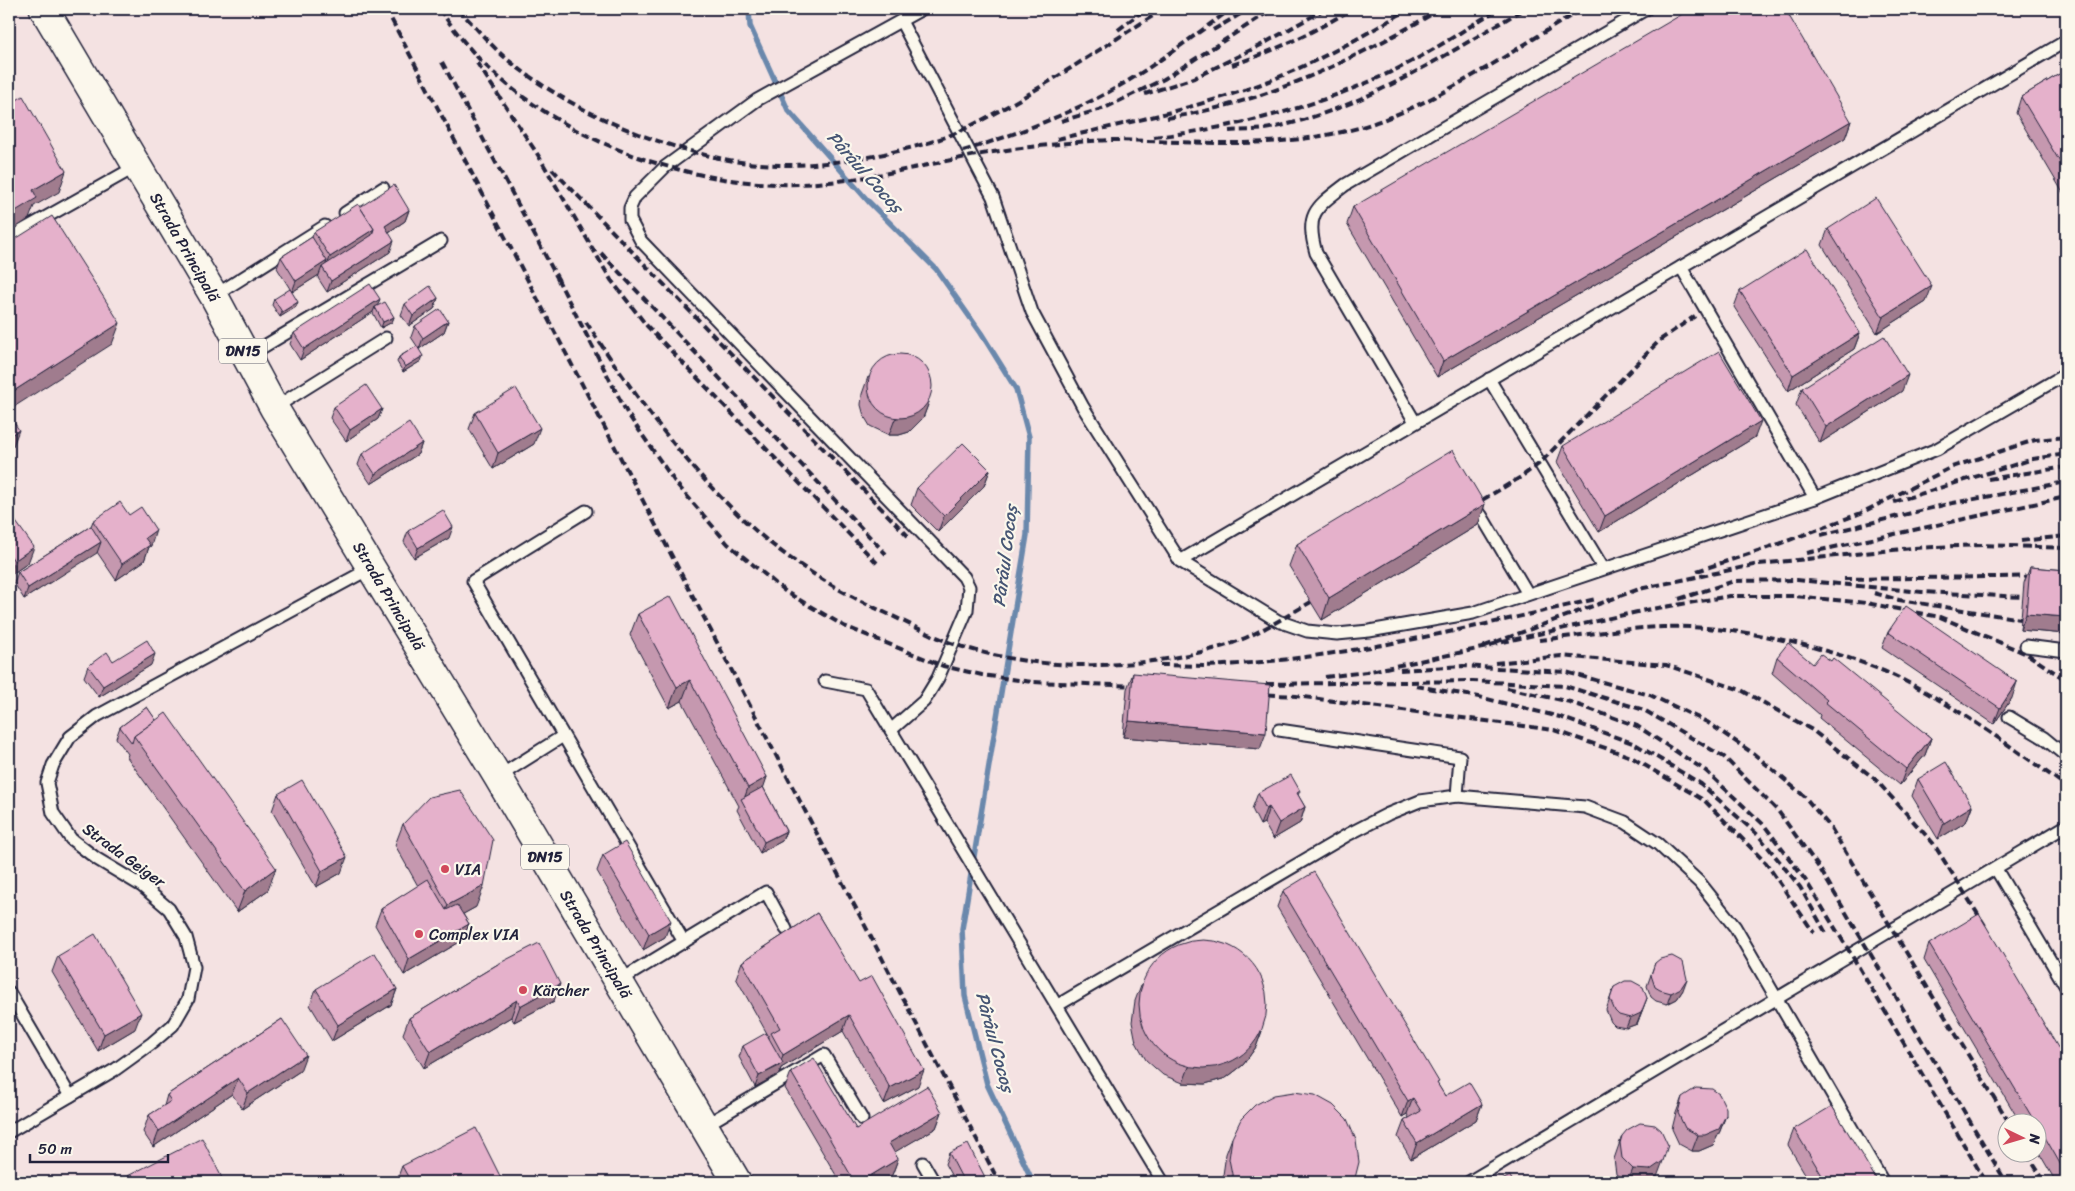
<svg xmlns="http://www.w3.org/2000/svg" width="2075" height="1191" font-family="Sriracha,sans-serif">
	<rect width="100%" height="100%" fill="#f4e2e2"/>
	<filter id="ink" filterUnits="userSpaceOnUse"><feTurbulence type="fractalNoise" baseFrequency=".02" numOctaves="2"/><feDisplacementMap in="SourceGraphic" scale="10" xChannelSelector="R" yChannelSelector="G"/><feConvolveMatrix kernelMatrix="1 2 1 2 8 2 1 2 1" color-interpolation-filters="sRGB"/></filter>
	<g filter="url(#ink)">
		<g fill="none" stroke-linecap="round" stroke-linejoin="round">
			<path stroke="#6b88ac" stroke-width="5.5" d="M749 9 750 26 788 110 869 202 936 269 981 333 1016 389 1029 437 1027 535 962 929 965 996 987 1084 1033 1182"/>
			<g stroke="#22223b" stroke-width="15">
				<g id="service">
					<path d="M901 21 993 197 1032 312 1083 407 1180 561 1278 621 1307 631 1337 634 1369 631 1473 613 1815 498 1937 449 2066 374"/>
					<path d="M345 213 383 188"/>
					<path d="M9 238 137 166"/>
					<path d="M1681 267 1815 498"/>
					<path d="M214 296 325 226"/>
					<path d="M246 357 441 241"/>
					<path d="M1489 379 1603 568"/>
					<path d="M274 408 386 338"/>
					<path d="M1415 422 1316 253C1305 214 1315 208 1345 185L1646 9"/>
					<path d="M586 511 473 581 684 942"/>
					<path d="M1481 515 1528 594"/>
					<path d="M1180 561 2066 41"/>
					<path d="M2026 646 2066 651"/>
					<path d="M825 681 866 689C964 854 1065 1017 1163 1182"/>
					<path d="M2009 717 2044 738 2066 756"/>
					<path d="M891 730 924 701 938 678 967 610 969 587 964 577 641 241 630 220V208L635 197 665 167 757 100 922 9"/>
					<path d="M1279 730 1460 757 1457 796"/>
					<path d="M498 777 563 736"/>
					<path d="M1996 869 2066 987"/>
					<path d="M619 981 766 892 786 929"/>
					<path d="M9 992 70 1096"/>
					<path d="M1058 1005 1349 834 1388 814 1420 801 1457 796 1585 807 1625 822 1658 844 1700 883 1735 927 1883 1182"/>
					<path d="M704 1126 824 1055 862 1119"/>
					<path d="M9 1132 116 1069 152 1043 173 1025 188 999 194 967 186 937 169 909 142 886 97 859 71 839 53 813 47 783 53 765 70 737 97 716 371 568"/>
					<path d="M923 1163 934 1182"/>
					<path d="M1469 1182 2066 826"/>
				</g>
			</g>
			<g stroke="#22223b" stroke-width="31">
				<path id="primary" d="M44 9 214 296 274 408 498 777 737 1182"/>
			</g>
			<use href="#service" stroke="#fbf7ec" stroke-width="11"/>
			<use href="#primary" stroke="#fbf7ec" stroke-width="28"/>
			<g stroke="#22223b" stroke-width="4" stroke-dasharray="8 4" stroke-linecap="butt">
				<path d="M386 9 999 1182"/>
				<path d="M439 9C456 32 473 55 495 74 577 148 707 192 817 183 889 178 959 154 1031 147 1059 144 1089 140 1117 140 1201 142 1275 150 1358 128 1433 107 1515 49 1582 9"/>
				<path d="M458 9C474 25 490 45 508 60 569 110 656 147 734 161 783 169 836 164 884 154 910 148 936 142 960 131 1031 97 1097 50 1164 9"/>
				<path d="M1118 30 1145 9"/>
				<path d="M1213 30 1249 9"/>
				<path d="M442 62 560 283"/>
				<path d="M477 63 538 155 611 280 647 326 877 563"/>
				<path d="M1232 65C1275 51 1314 32 1352 9"/>
				<path d="M1145 94 1194 78 1263 44 1325 9"/>
				<path d="M1167 118C1267 103 1355 59 1441 9"/>
				<path d="M1061 121 1105 108 1164 79 1273 9"/>
				<path d="M1229 131C1242 130 1257 131 1271 128 1364 109 1443 56 1524 9"/>
				<path d="M1154 137C1238 128 1321 106 1397 69 1432 52 1465 29 1498 9"/>
				<path d="M1057 139C1124 124 1191 109 1256 86 1310 66 1360 38 1409 9"/>
				<path d="M963 151C1010 136 1057 119 1101 96 1148 72 1189 39 1231 9"/>
				<path d="M552 169 908 536"/>
				<path d="M601 253 886 554"/>
				<path d="M557 278 627 413 675 482 728 544 786 592 844 626 943 666 982 675 1032 682 1141 686"/>
				<path d="M586 322C633 393 682 462 744 520 785 559 835 590 886 613 908 623 931 636 954 644 1037 672 1133 671 1217 648 1251 639 1281 619 1311 602"/>
				<path d="M1988 479 2066 467"/>
				<path d="M1894 502 2033 459 2066 454"/>
				<path d="M1472 506 1521 477 1540 463 1660 340 1695 316"/>
				<path d="M1821 535 1948 504 2066 482"/>
				<path d="M2021 541 2066 536"/>
				<path d="M2066 548 1982 545 1912 548 1759 564 1639 589 1485 646 1646 610 1730 596H1794L1866 603 1940 617 2027 654 2066 680"/>
				<path d="M1807 553 2066 497"/>
				<path d="M1697 571 1779 544 1861 513 1952 467 2035 440 2066 437"/>
				<path d="M1844 579 2066 576"/>
				<path d="M1874 593 1899 600 2021 619"/>
				<path d="M1679 599 1734 581 1797 580 1922 592 2023 597"/>
				<path d="M1539 640C1580 636 1622 628 1663 627 1734 624 1842 649 1905 681 1962 710 2014 749 2066 786"/>
				<path d="M1495 663 1561 656 1666 665 1741 690 1812 730 1875 779 1933 843 1986 927"/>
				<path d="M1160 665C1181 665 1203 667 1224 665 1350 657 1474 627 1596 599"/>
				<path d="M1400 670 1463 666 1566 672 1650 695 1707 722 1754 754 1804 796 1831 828 2010 1124"/>
				<path d="M1325 677 1366 672 1492 646"/>
				<path d="M1266 684 1473 681 1565 686 1644 710 1724 757 1778 811 1820 869 2006 1182"/>
				<path d="M1416 686 1479 697 1560 717 1635 744 1701 784 1759 836 1800 887 1826 933"/>
				<path d="M1507 688 1570 702 1637 726 1706 771 1764 825 1806 881 1851 954 1986 1182"/>
				<path d="M1256 694 1296 696 1554 730 1631 757 1705 801 1766 863 1814 933"/>
				<path d="M2027 1154 2045 1182"/>
			</g>
		</g>
		<g fill="#c598af" stroke="#22223b">
			<path d="M2066 70V198L2016 113 2021 97Z"/>
			<path d="M1851 121 1845 138 1437 377 1347 224 1353 207Z"/>
			<path d="M360 207 409 210 405 221 389 232 390 252 327 292 318 278 319 275 292 292 277 268 281 257 312 237 314 232Z"/>
			<path d="M1828 229 1926 302 1877 333 1822 245Z"/>
			<path d="M1740 291 1860 333 1854 349 1788 391 1734 307Z"/>
			<path d="M438 298 434 309 409 326 401 315 405 304Z"/>
			<path d="M274 299 296 307 280 317 272 305Z"/>
			<path d="M377 306 394 317 392 322 381 328 373 313V312L300 360 290 344 294 333Z"/>
			<path d="M448 321 444 332 419 349 421 361 403 372 397 362 399 357 417 346 411 337 415 326Z"/>
			<path d="M868 377 929 402 923 418 909 432 899 435H889L870 426 864 416 861 405 862 394Z"/>
			<path d="M1802 388 1902 391 1820 443 1796 405Z"/>
			<path d="M334 407 382 409 378 419 346 441 330 418Z"/>
			<path d="M475 413 534 444 493 469 469 429Z"/>
			<path d="M1755 437 1599 532 1557 462 1563 446Z"/>
			<path d="M422 443 418 454 371 484 358 465 362 454Z"/>
			<path d="M990 470 984 486 938 532 911 505 917 488Z"/>
			<path d="M1485 504 1478 525 1322 620 1289 566 1297 544Z"/>
			<path d="M9 512 28 563 9 576Z"/>
			<path d="M93 521 151 546 149 547 144 561 116 580 97 552 24 599 14 583 18 572 91 526Z"/>
			<path d="M408 531 449 538 414 558 404 542Z"/>
			<path d="M2030 567 2066 570V634L2020 630 2024 583Z"/>
			<path d="M638 614 767 777 763 787 786 831 782 841 760 853 737 810 739 806 682 701 669 708 630 635Z"/>
			<path d="M1888 632 2012 698 1994 724 1882 648Z"/>
			<path d="M1777 657 1813 664 1831 661 1931 738 1925 755 1900 785 1819 718 1820 715 1772 673Z"/>
			<path d="M113 661 151 665 99 697 84 677 88 666Z"/>
			<path d="M1133 673 1260 749 1123 737 1127 689Z"/>
			<path d="M147 707 268 890 237 912 127 757 128 754 116 738 120 727Z"/>
			<path d="M1918 779 1972 806 1966 822 1938 839 1912 796Z"/>
			<path d="M1300 791 1298 795 1305 807 1300 823 1273 839 1264 823 1260 825 1252 809 1258 793Z"/>
			<path d="M278 794 341 873 316 887 272 811Z"/>
			<path d="M403 824 476 907 463 914 469 924 463 940 404 975 375 925 381 909 418 886 395 845Z"/>
			<path d="M603 855 665 937 643 950 597 871Z"/>
			<path d="M1283 891 1438 1085 1445 1096 1482 1104 1476 1120 1411 1159 1398 1137 1404 1121 1409 1118 1407 1114 1402 1117 1277 907Z"/>
			<path d="M817 913 918 1086 884 1104 843 1031 781 1068 779 1074 755 1087 739 1057 743 1046 769 1039V1037L736 978 742 962Z"/>
			<path d="M1929 944 2066 1061V1182H2056L2038 1151V1124H2021L1924 960Z"/>
			<path d="M58 956 135 1029 98 1051 52 972Z"/>
			<path d="M1655 963 1683 990 1677 999 1667 1004 1656 1001 1651 997 1647 986Z"/>
			<path d="M498 964 554 1001 514 1022 511 1017 424 1068 403 1034 409 1018Z"/>
			<path d="M1141 985 1262 1031 1256 1047 1243 1065 1226 1078 1205 1084 1183 1083 1163 1075 1146 1060 1136 1042 1132 1022 1135 1001Z"/>
			<path d="M1614 987 1647 998 1637 1024 1626 1028 1615 1026 1611 1022 1606 1010Z"/>
			<path d="M316 989H397L391 1005 332 1041 310 1005Z"/>
			<path d="M282 1019 300 1071 242 1109 232 1094 153 1147 143 1132 149 1115 164 1106 167 1095Z"/>
			<path d="M791 1072 856 1129 942 1112 936 1128 894 1152 898 1159 892 1175 881 1182H840L785 1088Z"/>
			<path d="M1682 1097 1726 1115 1720 1131 1713 1145 1699 1151H1692L1679 1144 1672 1129 1676 1113Z"/>
			<path d="M1794 1129 1878 1182H1810L1788 1145Z"/>
			<path d="M1622 1136 1657 1177 1650 1182H1625L1616 1174 1614 1159Z"/>
			<path d="M1232 1138 1354 1182H1224L1223 1175 1226 1154Z"/>
			<path d="M949 1153 987 1182H955L945 1164Z"/>
			<path d="M402 1166 503 1182H396Z"/>
		</g>
		<g fill="#a07c8e" stroke="#22223b">
			<path d="M1851 121 1845 138 1437 377 1443 361Z"/>
			<path d="M66 171 59 192 34 206 29 219 9 232V215L33 190Z"/>
			<path d="M409 210 405 221 381 237 385 226Z"/>
			<path d="M374 229 368 245 325 272 330 257Z"/>
			<path d="M394 241 390 252 327 292 331 281Z"/>
			<path d="M327 261 324 270 322 267 319 275 292 292 296 281Z"/>
			<path d="M1932 286 1926 302 1877 333 1883 317Z"/>
			<path d="M438 298 434 309 409 326 413 316Z"/>
			<path d="M380 299 376 310 375 307 373 312 300 360 304 349Z"/>
			<path d="M298 302 296 307 280 317 282 312Z"/>
			<path d="M394 317 392 322 381 328 383 322Z"/>
			<path d="M448 321 444 332 419 349 423 338Z"/>
			<path d="M120 323 112 344 9 410V394Z"/>
			<path d="M1860 333 1854 349 1788 391 1793 375Z"/>
			<path d="M423 356 421 361 403 372 405 367Z"/>
			<path d="M1908 375 1902 391 1820 443 1826 427Z"/>
			<path d="M929 402 923 418 909 432 899 435H889L895 419Z"/>
			<path d="M382 409 378 419 346 441 350 430Z"/>
			<path d="M1761 421 1755 437 1599 532 1605 516Z"/>
			<path d="M540 428 534 444 493 469 498 453Z"/>
			<path d="M19 430 13 446 9 449V436Z"/>
			<path d="M422 443 418 454 371 484 375 474Z"/>
			<path d="M990 470 984 486 938 532 944 516Z"/>
			<path d="M1485 504 1478 525 1322 620 1329 598Z"/>
			<path d="M453 527 449 538 414 558 418 548Z"/>
			<path d="M156 530 151 546 149 547 144 561 116 580 122 564 145 538Z"/>
			<path d="M101 542 97 553 24 599 28 588Z"/>
			<path d="M34 547 28 563 9 576 14 561Z"/>
			<path d="M2026 614 2066 617V634L2020 630Z"/>
			<path d="M155 654 151 665 99 697 103 686Z"/>
			<path d="M690 680 682 701 669 708 677 687Z"/>
			<path d="M2017 682 2012 698 1994 724 2000 708Z"/>
			<path d="M1129 721 1266 733 1260 749 1123 737Z"/>
			<path d="M1931 738 1925 755 1900 785 1906 769Z"/>
			<path d="M767 777 760 798 743 802 748 788Z"/>
			<path d="M1972 806 1966 822 1938 839 1944 823Z"/>
			<path d="M1269 807 1264 823 1260 825 1266 809Z"/>
			<path d="M1305 807 1300 823 1273 839 1279 823Z"/>
			<path d="M786 831 782 841 760 853 764 842Z"/>
			<path d="M347 857 341 873 316 887 322 871Z"/>
			<path d="M276 868 268 890 237 912 245 891Z"/>
			<path d="M484 886 476 907 440 927 448 905Z"/>
			<path d="M671 921 665 937 643 950 649 934Z"/>
			<path d="M469 924 463 940 404 975 409 959Z"/>
			<path d="M1687 979 1683 990 1677 999 1667 1004 1671 993Z"/>
			<path d="M560 984 554 1001 514 1022 520 1006Z"/>
			<path d="M397 989 391 1005 332 1041 338 1025Z"/>
			<path d="M1647 998 1637 1024 1626 1028 1630 1018Z"/>
			<path d="M517 1000 511 1017 424 1068 430 1052Z"/>
			<path d="M141 1013 135 1029 98 1051 104 1034Z"/>
			<path d="M849 1015 843 1031 781 1068 779 1074 755 1087 759 1076 779 1066 783 1055Z"/>
			<path d="M1262 1031 1256 1047 1243 1065 1226 1078 1205 1084 1183 1083 1189 1067Z"/>
			<path d="M306 1055 300 1071 242 1109 248 1093Z"/>
			<path d="M924 1070 918 1086 884 1104 890 1088Z"/>
			<path d="M238 1078 232 1094 153 1147 159 1131Z"/>
			<path d="M1413 1098 1407 1114 1402 1117 1408 1101Z"/>
			<path d="M1482 1104 1476 1120 1411 1159 1417 1143Z"/>
			<path d="M942 1112 936 1128 883 1159 889 1143Z"/>
			<path d="M1726 1115 1720 1131 1713 1145 1699 1151H1692L1698 1135Z"/>
			<path d="M898 1159 892 1175 881 1182H860Z"/>
			<path d="M1663 1161 1657 1177 1650 1182H1628L1633 1169Z"/>
		</g>
		<g fill="#e5b1cb" stroke="#22223b">
			<path d="M1691 9H1785L1851 121 1443 361 1353 207Z"/>
			<path d="M2066 70V172L2021 97Z"/>
			<path d="M23 96 66 171 33 190 37 198 9 215V105Z"/>
			<path d="M394 185 409 210 385 226 394 241 331 281 322 267 372 235 374 229 360 207Z"/>
			<path d="M1876 198 1932 286 1883 317 1828 229Z"/>
			<path d="M358 204 374 229 330 257 314 232Z"/>
			<path d="M52 216 120 323 9 394V243Z"/>
			<path d="M312 237 327 261 296 281 281 257Z"/>
			<path d="M1807 249 1860 333 1793 375 1740 291Z"/>
			<path d="M370 284 380 299 304 349 294 333Z"/>
			<path d="M430 286 438 298 413 316 405 304Z"/>
			<path d="M290 289 298 302 282 312 274 299Z"/>
			<path d="M385 302 394 317 383 322 375 307Z"/>
			<path d="M440 309 448 321 423 338 415 326Z"/>
			<path d="M1884 336 1908 375 1826 427 1802 388Z"/>
			<path d="M417 346 423 356 405 367 399 357Z"/>
			<path d="M1719 351 1761 421 1605 516 1563 446Z"/>
			<circle cx="900" cy="386" r="32"/>
			<path d="M366 385 382 409 350 430 334 407Z"/>
			<path d="M516 388 540 428 498 453 475 413Z"/>
			<path d="M9 415 19 430 9 436Z"/>
			<path d="M409 423 422 443 375 474 362 454Z"/>
			<path d="M963 443 990 470 944 516 917 488Z"/>
			<path d="M1453 450 1485 504 1329 598 1297 544Z"/>
			<path d="M120 502 129 515 141 507 156 530 145 538 150 545 122 564 93 521Z"/>
			<path d="M443 510 453 527 418 548 408 531Z"/>
			<path d="M9 512 34 547 14 561 9 553Z"/>
			<path d="M91 526 101 542 28 588 18 572Z"/>
			<path d="M2030 567 2066 570V617L2026 614Z"/>
			<path d="M671 596 767 777 748 788 690 680 677 687 638 614Z"/>
			<path d="M1906 606 2017 682 2000 708 1888 632Z"/>
			<path d="M147 640 155 654 103 686 88 666 107 652 113 661Z"/>
			<path d="M1788 643 1813 664 1821 654 1831 661 1833 658 1931 738 1906 769 1825 702 1827 700 1777 657Z"/>
			<path d="M1133 673 1270 685 1266 733 1129 721Z"/>
			<path d="M147 707 156 720 134 736 132 743 120 727Z"/>
			<path d="M166 713 276 868 245 891 134 736Z"/>
			<path d="M1946 762 1972 806 1944 823 1918 779Z"/>
			<path d="M1291 775 1300 791 1297 793 1305 807 1279 823 1269 807 1266 809 1258 793Z"/>
			<path d="M302 780 347 857 322 871 278 794Z"/>
			<path d="M763 787 786 831 764 842 741 799Z"/>
			<path d="M460 790 493 840 484 886 448 905 403 824 429 797Z"/>
			<path d="M625 842 671 921 649 934 603 855Z"/>
			<path d="M1314 872 1439 1082 1437 1083 1445 1096 1469 1082 1482 1104 1417 1143 1404 1121 1421 1111 1413 1098 1408 1101 1283 891Z"/>
			<path d="M428 879 446 910 457 905 469 924 409 959 381 909Z"/>
			<path d="M817 913 859 983 872 976 924 1070 890 1088 849 1015 783 1055 771 1033 780 1028 742 962Z"/>
			<path d="M1979 914 2066 1061V1174L2038 1125V1124H2036L1929 944Z"/>
			<path d="M95 934 141 1013 104 1034 58 956Z"/>
			<circle cx="1203" cy="1004" r="64"/>
			<path d="M539 943 560 984 520 1006 517 1000 430 1052 409 1018 498 964Z"/>
			<path d="M375 953 397 989 338 1025 316 989Z"/>
			<path d="M1672 956 1683 962 1687 979 1681 988 1671 993 1660 990 1655 987 1651 975 1655 963 1660 959Z"/>
			<path d="M1625 981H1632L1643 987 1647 998 1641 1013 1630 1018 1619 1015 1615 1011 1610 999 1614 987Z"/>
			<path d="M282 1019 306 1055 248 1093 238 1078 159 1131 149 1115 171 1101 167 1095Z"/>
			<path d="M766 1033 783 1063 759 1076 743 1046Z"/>
			<path d="M814 1058 856 1129 927 1086 942 1112 889 1143 898 1159 860 1182H846L853 1179 791 1072Z"/>
			<path d="M1696 1088 1712 1089 1719 1094 1726 1108V1115L1719 1129 1705 1135H1698L1685 1128 1678 1113 1682 1097Z"/>
			<path d="M1294 1092 1315 1095 1333 1105 1347 1119 1356 1140 1359 1162 1354 1182H1234L1233 1179 1229 1159 1232 1138 1241 1119 1255 1105 1274 1095Z"/>
			<path d="M1832 1106 1878 1182H1826L1794 1129Z"/>
			<path d="M1640 1123 1655 1125 1661 1130 1668 1145 1663 1161 1650 1170 1633 1169 1622 1158 1620 1143 1622 1136 1627 1130Z"/>
			<path d="M476 1128 503 1182H411L402 1166Z"/>
			<path d="M202 1138 224 1182H116Z"/>
			<path d="M968 1144 987 1181 985 1182H964L949 1153Z"/>
			<path d="M1510 1176 1513 1182H1498Z"/>
			<path d="M826 1177 828 1182H818Z"/>
		</g>
	</g>
	<g fill="#d1495b" stroke="#fbf7ec" stroke-width="2">
		<circle cx="445" cy="869" r="5"/>
		<circle cx="419" cy="934" r="5"/>
		<circle cx="523" cy="990" r="5"/>
	</g>
	<g text-anchor="middle" dominant-baseline="central" stroke-width="4.5" stroke-linejoin="round" paint-order="stroke">
		<g fill="#fbf7ec" stroke="#636270" stroke-width="1">
			<rect x="219" y="338.5" width="48" height="25" rx="4"/>
			<rect x="521" y="844.5" width="48" height="25" rx="4"/>
		</g>
		<g font-size="15" font-weight="bold" fill="#22223b">
			<text x="243" y="351">DN15</text>
			<text x="545" y="857">DN15</text>
		</g>
		<g font-size="16" fill="#22223b" stroke="#fbf7ec">
			<text transform="translate(185 247) rotate(60)">Strada Principală</text>
			<text transform="translate(389 596) rotate(59)">Strada Principală</text>
			<text transform="translate(124 855) rotate(36)">Strada Geiger</text>
			<text transform="translate(596 944) rotate(59)">Strada Principală</text>
		</g>
		<g font-size="16" fill="#22223b" stroke="#fbf7ec" text-anchor="start">
			<text x="455" y="869">VIA</text>
			<text x="429" y="934">Complex VIA</text>
			<text x="533" y="990">Kärcher</text>
		</g>
		<g font-size="18" font-style="italic" fill="#465574" stroke="#fbf7ec">
			<text transform="translate(865 172) rotate(48)">Pârâul Cocoș</text>
			<text transform="translate(1005 556) rotate(-83)">Pârâul Cocoș</text>
			<text transform="translate(995 1042) rotate(75)">Pârâul Cocoș</text>
		</g>
	</g>
	<rect width="2075" height="1191" fill="none" stroke="#fbf7ec" stroke-width="30"/>
	<rect x="15" y="15" width="2045" height="1161" fill="none" stroke="#22223b" stroke-width="2" filter="url(#ink)"/>
	<g transform="translate(2022 1138) rotate(95)"><circle r="24" fill="#fbf7ec" stroke="#a4a2a5"/>
	<path d="M0-4L9 19L0 12L-9 19Z" fill="#d1495b"/>
	<text y="-8" font-size="14" font-weight="bold" text-anchor="middle" fill="#22223b">N</text>
	</g>
	<path d="M30 1154v8h138v-8" fill="none" stroke="#22223b" stroke-width="2.5"/>
	<text x="38" y="1154" font-size="15" fill="#22223b" stroke="#fbf7ec" stroke-width="4" paint-order="stroke">50 m</text>
</svg>
